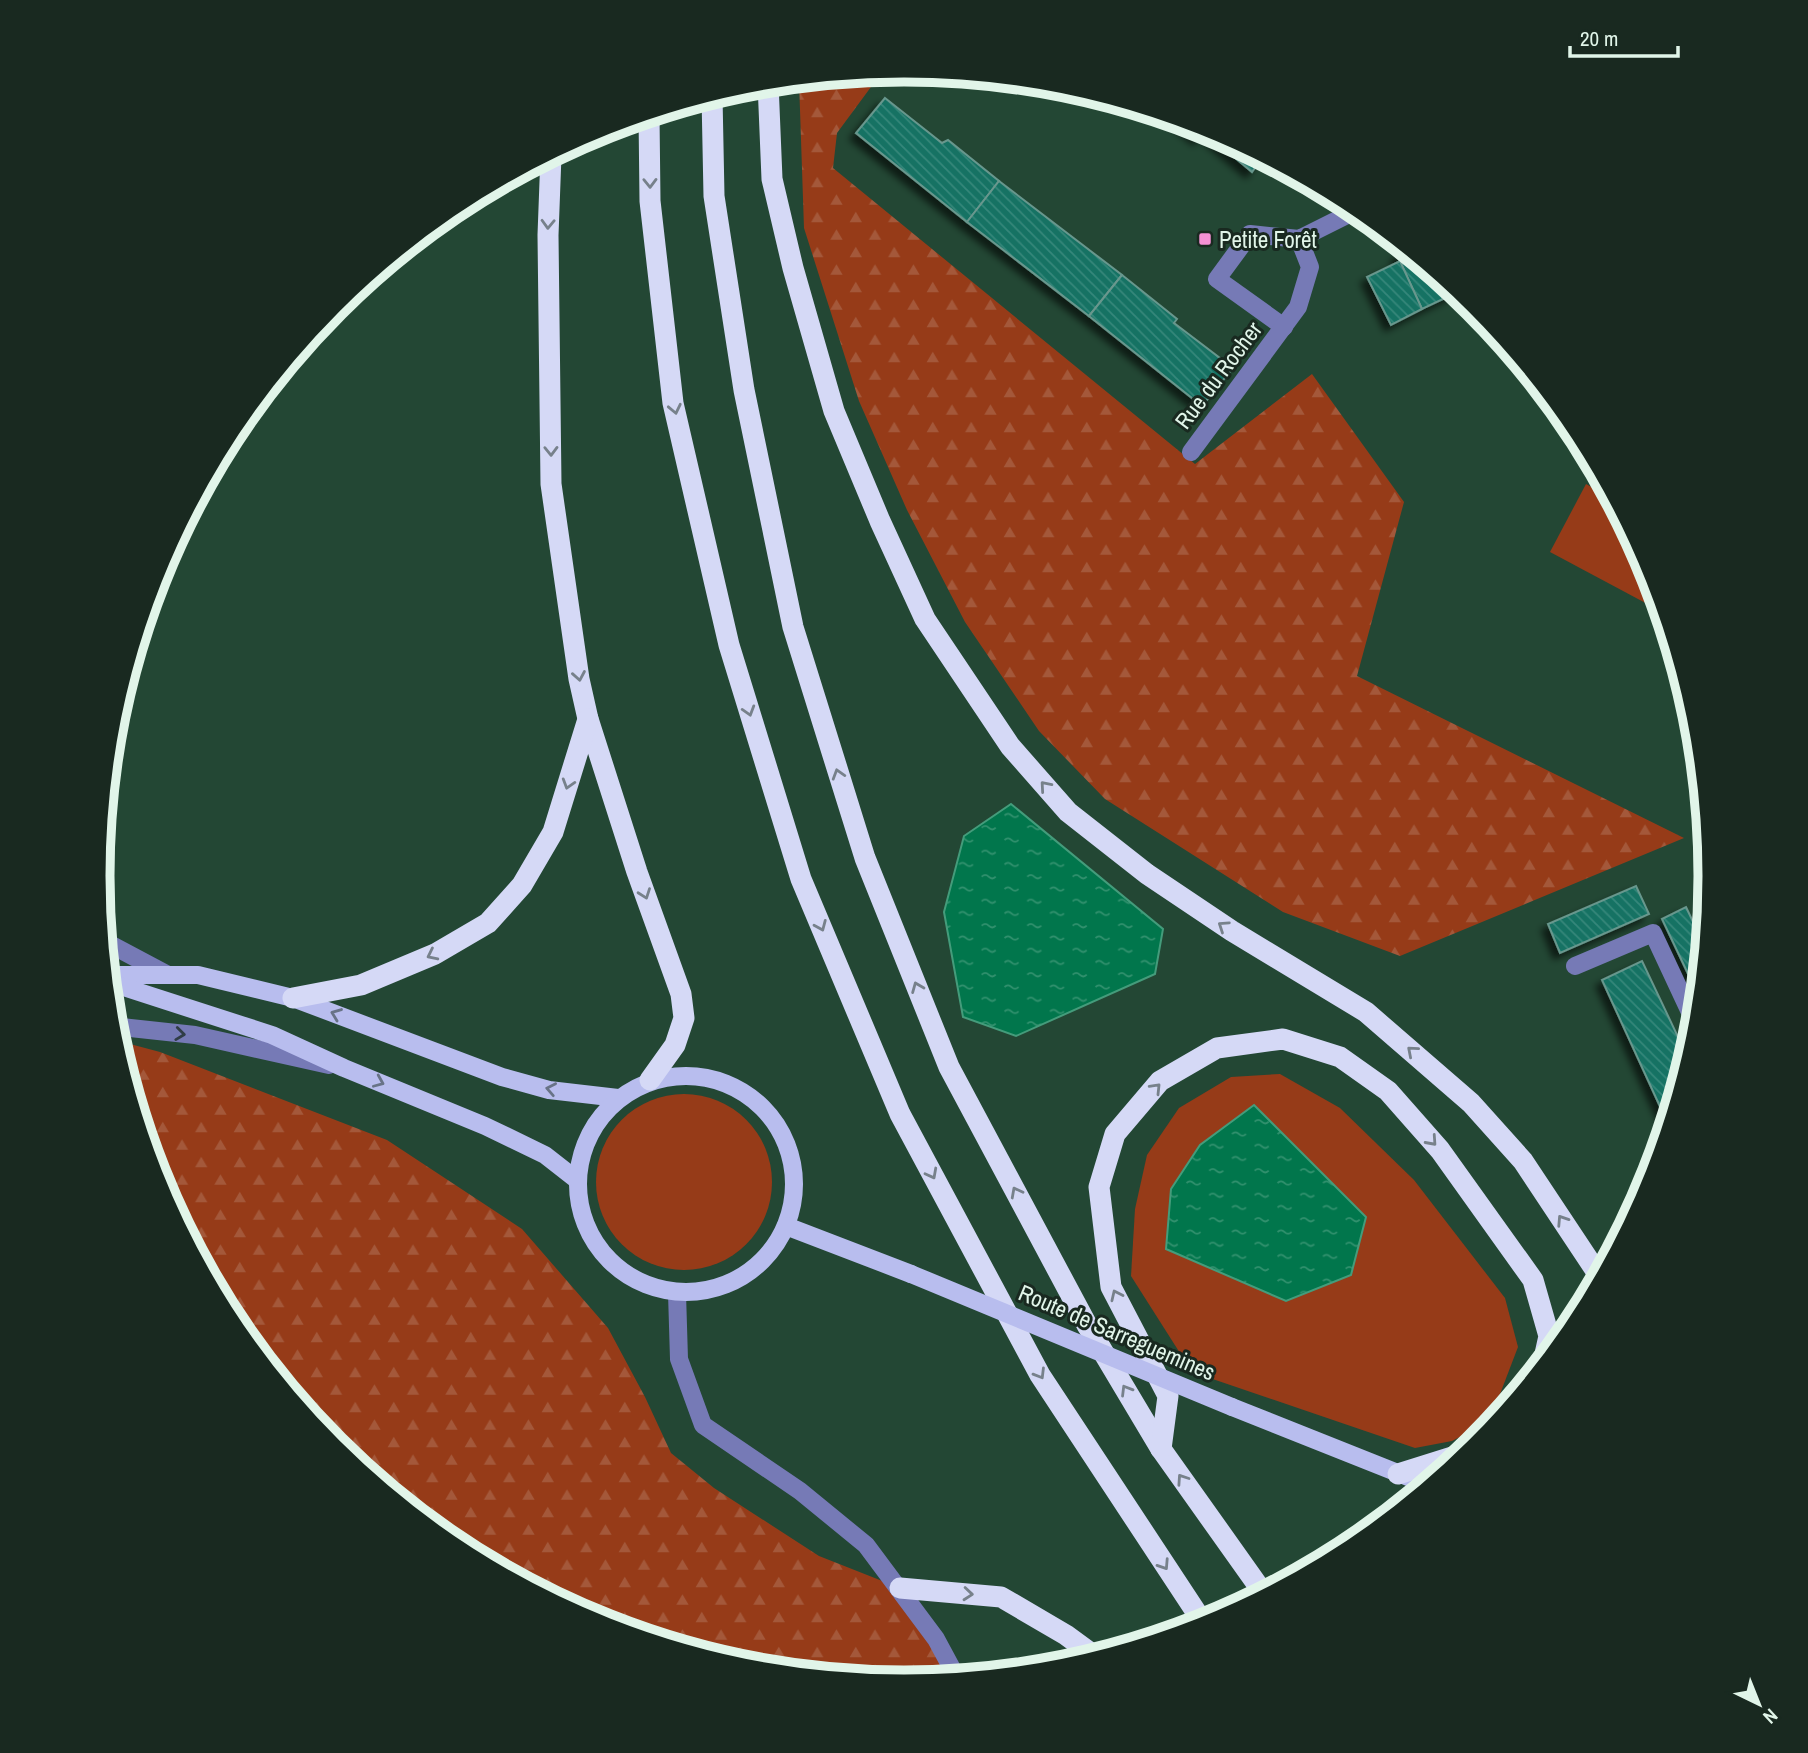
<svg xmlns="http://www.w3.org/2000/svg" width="1808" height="1753" font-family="'Archivo Narrow',sans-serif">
	<defs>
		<pattern id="forest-firs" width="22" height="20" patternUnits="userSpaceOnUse" patternTransform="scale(1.75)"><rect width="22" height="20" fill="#963b18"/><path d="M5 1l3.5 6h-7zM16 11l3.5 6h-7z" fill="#a4583a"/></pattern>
		<pattern id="water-ripples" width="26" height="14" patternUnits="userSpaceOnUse" patternTransform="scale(1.75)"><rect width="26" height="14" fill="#01764c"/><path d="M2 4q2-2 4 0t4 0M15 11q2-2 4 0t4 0" fill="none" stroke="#32916e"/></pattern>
		<pattern id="building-back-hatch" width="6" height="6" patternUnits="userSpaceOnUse" patternTransform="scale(1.75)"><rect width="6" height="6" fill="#147264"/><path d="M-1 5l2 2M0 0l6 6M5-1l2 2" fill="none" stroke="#36877a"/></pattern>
		<filter id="shadow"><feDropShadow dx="-6" dy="6" stdDeviation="3.5" flood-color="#0009"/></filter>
	</defs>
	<rect width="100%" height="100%" fill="#234734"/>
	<g fill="#963b18">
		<path d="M1586 484 1612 498 1649 568 1658 597 1653 607 1550 552Z"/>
		<path d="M1280 1074 1340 1108 1414 1180 1505 1298 1518 1347 1500 1394 1477 1428 1452 1441 1415 1448 1192 1372 1131 1276 1135 1209 1147 1155 1179 1108 1231 1077Z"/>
		<circle cx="684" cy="1182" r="88"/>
	</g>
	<g fill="url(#forest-firs)">
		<path d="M882 72 837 133 833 168 1195 464 1312 374 1404 502 1357 676 1684 838 1400 956 1283 912 1105 799 1039 731 965 622 907 510 859 401 804 228 799 80Z"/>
		<path d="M115 1040 160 1052 387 1140 522 1229 608 1328 645 1397 671 1453 714 1488 819 1556 900 1588 955 1678 904 1683 746 1667 595 1621 456 1547 333 1446 233 1324 159 1185Z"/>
	</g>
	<g fill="url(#water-ripples)" stroke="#449c7b" stroke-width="2">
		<path d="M1011 804 1163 929 1155 974 1016 1036 963 1017 944 912 964 836Z"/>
		<path d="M1254 1105 1366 1217 1351 1275 1286 1301 1166 1249 1171 1189 1200 1145Z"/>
	</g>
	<g fill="url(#building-back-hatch)" stroke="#68978d" stroke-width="2" filter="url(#shadow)">
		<path d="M885 98 942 143 948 140 999 181 967 222 856 133Z"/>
		<path d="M1176 120 1213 132 1262 158 1252 172 1204 132 1199 139Z"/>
		<path d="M999 181 1122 275 1089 316 967 222Z"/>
		<path d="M1406 250 1427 268 1443 299 1422 309 1397 255Z"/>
		<path d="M1400 261 1422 309 1391 325 1367 277Z"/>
		<path d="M1427 268 1457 292 1443 299Z"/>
		<path d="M1122 275 1177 319 1174 323 1233 368 1202 406 1089 316Z"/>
		<path d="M1636 886 1649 914 1560 953 1548 924Z"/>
		<path d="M1686 907 1704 945 1699 997 1662 919Z"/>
		<path d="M1642 961 1688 1058 1668 1124 1602 980Z"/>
	</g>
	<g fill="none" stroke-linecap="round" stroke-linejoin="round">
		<g stroke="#767ab6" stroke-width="18">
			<path d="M1284 327 1217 279 1250 234 1299 239 1357 210"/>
			<path d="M1191 452 1298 307 1310 267 1299 239"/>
			<path d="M104 941 168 975"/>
			<path d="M1575 966 1653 933 1696 1025"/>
			<path d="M112 1026 195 1035 329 1065"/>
			<path d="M677 1293 679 1359 703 1425 800 1491 866 1545 936 1639 957 1678"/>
		</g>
		<g stroke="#b8bdee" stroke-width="18">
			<path d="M107 975H198L293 998 502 1077 549 1090 618 1098"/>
			<path d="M108 982 272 1035 344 1068 485 1126 545 1155 577 1180"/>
			<circle cx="686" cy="1184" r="108"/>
			<path d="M786 1226 911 1274"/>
			<path d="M1232 1407 1428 1485"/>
		</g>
		<g stroke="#d5d9f6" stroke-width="21">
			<path d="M768 83 772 179 793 268 834 411 880 521 925 619 1010 746 1068 812 1147 874 1232 931 1366 1012 1471 1103 1523 1161 1600 1277"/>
			<path d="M712 96 714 196 744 390 793 627 865 858 949 1067 1087 1325 1161 1449 1264 1594"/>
			<path d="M649 115 650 201 673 403 729 645 801 879 900 1114 1040 1375 1204 1624"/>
			<path d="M551 155 548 235 551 484 579 679 588 719 637 872 681 994 684 1018 675 1045 650 1080"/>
			<path d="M293 998 361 985 435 954 488 923 522 885 553 832 588 719"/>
			<path d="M1161 1449 1168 1396 1111 1287 1099 1187 1115 1134 1160 1081 1217 1048 1283 1039 1340 1057 1388 1091 1440 1150 1533 1280 1549 1336 1543 1363"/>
			<path d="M1398 1474 1468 1452"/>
			<path d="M900 1588 1001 1597 1066 1635 1096 1657"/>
		</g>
		<path stroke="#b8bdee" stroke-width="18" d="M911 1274 1232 1407"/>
	</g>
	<defs><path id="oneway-chevron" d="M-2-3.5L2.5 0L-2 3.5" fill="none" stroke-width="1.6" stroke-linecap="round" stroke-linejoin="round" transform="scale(1.75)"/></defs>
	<g stroke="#77818b">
		<use href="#oneway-chevron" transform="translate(650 183) rotate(89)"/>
		<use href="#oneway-chevron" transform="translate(548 224) rotate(92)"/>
		<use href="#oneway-chevron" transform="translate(675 409) rotate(78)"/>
		<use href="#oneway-chevron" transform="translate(551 451) rotate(89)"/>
		<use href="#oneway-chevron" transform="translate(579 676) rotate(80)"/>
		<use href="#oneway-chevron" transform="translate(749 711) rotate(73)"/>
		<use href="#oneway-chevron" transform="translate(838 774) rotate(-107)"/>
		<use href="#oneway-chevron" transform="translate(568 784) rotate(107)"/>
		<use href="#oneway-chevron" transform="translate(1045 786) rotate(-131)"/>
		<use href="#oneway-chevron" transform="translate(645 894) rotate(70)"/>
		<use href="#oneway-chevron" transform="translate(821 926) rotate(67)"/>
		<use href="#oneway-chevron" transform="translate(1223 926) rotate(-146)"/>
		<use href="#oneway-chevron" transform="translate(432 955) rotate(154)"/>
		<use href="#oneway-chevron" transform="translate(917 987) rotate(-112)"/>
		<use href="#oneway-chevron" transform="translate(1412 1051) rotate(-139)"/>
		<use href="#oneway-chevron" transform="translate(1156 1088) rotate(-46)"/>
		<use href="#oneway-chevron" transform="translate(1432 1141) rotate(48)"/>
		<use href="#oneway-chevron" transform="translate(932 1174) rotate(62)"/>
		<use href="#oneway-chevron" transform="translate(1016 1192) rotate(-118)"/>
		<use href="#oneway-chevron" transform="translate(1562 1220) rotate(-123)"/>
		<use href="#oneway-chevron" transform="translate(1116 1295) rotate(-115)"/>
		<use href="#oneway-chevron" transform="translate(1040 1374) rotate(59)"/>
		<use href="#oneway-chevron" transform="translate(1126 1390) rotate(-121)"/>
		<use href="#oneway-chevron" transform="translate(1182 1479) rotate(-124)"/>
		<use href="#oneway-chevron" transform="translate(1164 1565) rotate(57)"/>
		<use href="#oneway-chevron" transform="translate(968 1594) rotate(5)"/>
	</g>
	<g stroke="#687387">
		<use href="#oneway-chevron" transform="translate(336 1014) rotate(-159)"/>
		<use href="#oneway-chevron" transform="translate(379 1082) rotate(23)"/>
		<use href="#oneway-chevron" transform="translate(551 1089) rotate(-169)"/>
	</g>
	<use stroke="#303d46" href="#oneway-chevron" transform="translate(180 1034) rotate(7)"/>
	<rect fill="#f491d4" stroke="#192920" stroke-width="2.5" x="1198" y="232" width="14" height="14" rx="3.5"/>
	<g text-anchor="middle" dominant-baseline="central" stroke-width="6" stroke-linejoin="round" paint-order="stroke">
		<g font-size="23" fill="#e1f5e9" stroke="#192920" text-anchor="start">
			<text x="1219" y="239">Petite Forêt</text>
		</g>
		<g font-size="23" fill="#e1f5e9" stroke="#192920">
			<text transform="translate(1218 375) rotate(-53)">Rue du Rocher</text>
			<text transform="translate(1117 1332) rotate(23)">Route de Sarreguemines</text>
		</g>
	</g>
	<path d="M0 0H1808V1753H0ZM110 876a794 794 0 1 1 1588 0a794 794 0 1 1-1588 0Z" fill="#192920" fill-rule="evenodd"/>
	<path fill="none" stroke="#e1f5e9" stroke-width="9" d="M110 876a794 794 0 1 1 1588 0a794 794 0 1 1-1588 0Z"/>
	<g transform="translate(1759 1704) rotate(137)" stroke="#192920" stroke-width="5" paint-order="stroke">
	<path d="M0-5L12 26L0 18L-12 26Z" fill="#e1f5e9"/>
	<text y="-10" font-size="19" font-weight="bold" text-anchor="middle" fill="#e1f5e9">N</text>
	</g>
	<path d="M1570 46v10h108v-10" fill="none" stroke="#e1f5e9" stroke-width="3.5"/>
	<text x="1580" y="46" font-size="21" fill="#e1f5e9" stroke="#192920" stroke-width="5" paint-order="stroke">20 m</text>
</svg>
